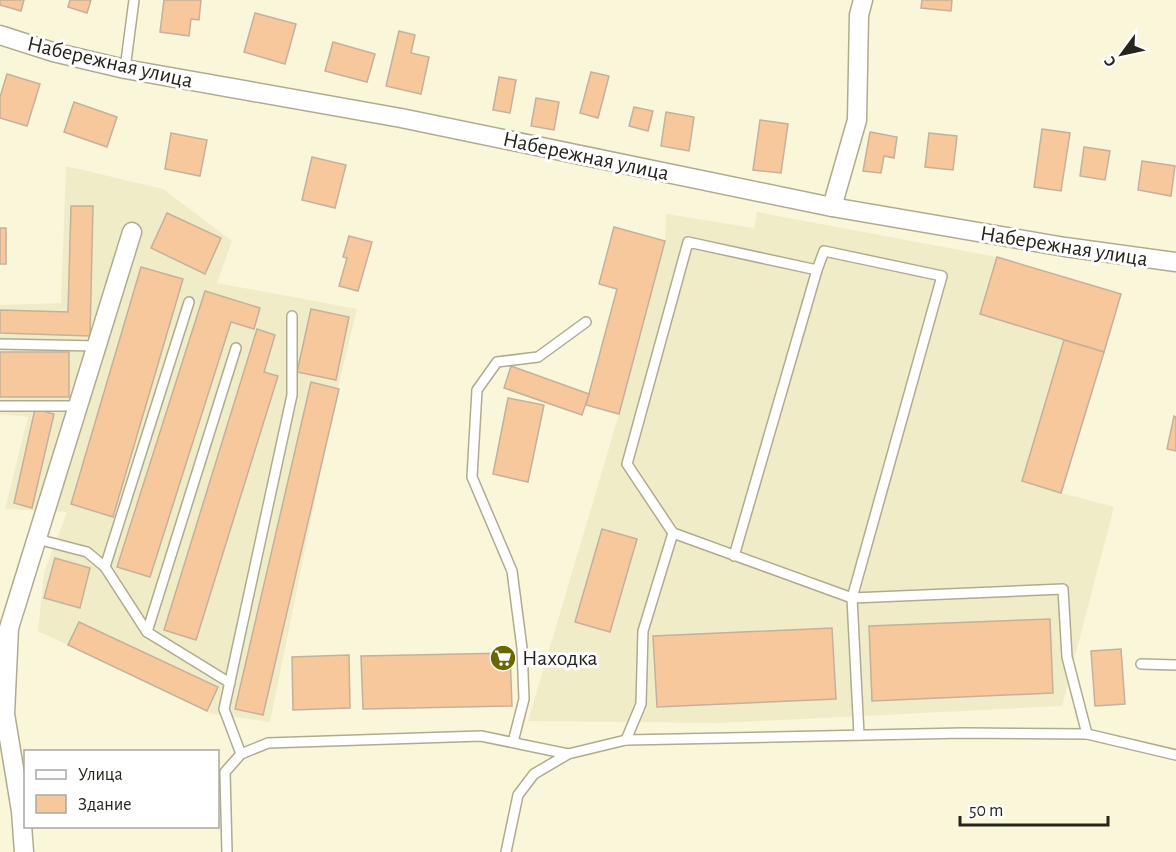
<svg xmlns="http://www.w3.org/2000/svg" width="1176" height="852" font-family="'Alegreya Sans',sans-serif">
	<rect width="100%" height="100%" fill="#faf6da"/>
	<g fill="#f1ecc8">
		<path d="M66 166 163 189 232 241 217 283 357 309 339 383 270 722 212 714 38 631 44 573 67 512 5 509 28 417 0 414V305L61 303Z"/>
		<path d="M757 212 997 257 1121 294 1062 493 1114 507 1062 706 721 723 528 721 619 414 665 241 666 214 754 228Z"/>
	</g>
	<g fill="#f7c89b" stroke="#c5b09c" stroke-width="1.5">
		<path d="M0 0H24L21 11 0 5Z"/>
		<path d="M70 0H91L87 13 68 7Z"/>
		<path d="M164 0H201L199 20 191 19 189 36 160 32Z"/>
		<path d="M922 0H952L951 11 921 8Z"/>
		<path d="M255 13 296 24 285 64 244 52Z"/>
		<path d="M399 31 415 35 411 53 429 57 421 94 386 86Z"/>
		<path d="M333 42 375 54 367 82 325 71Z"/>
		<path d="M591 72 609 76 598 118 580 113Z"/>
		<path d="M7 74 40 84 27 126 0 118V97Z"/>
		<path d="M499 77 516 80 510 113 493 110Z"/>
		<path d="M536 98 559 102 554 130 531 126Z"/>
		<path d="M74 102 117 117 107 147 64 132Z"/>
		<path d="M634 107 653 111 648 131 629 126Z"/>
		<path d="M666 112 694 117 689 151 661 146Z"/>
		<path d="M760 120 788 124 781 173 753 170Z"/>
		<path d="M1042 129 1070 133 1061 191 1034 187Z"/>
		<path d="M870 132 897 137 894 158 884 156 881 173 863 171Z"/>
		<path d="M171 133 207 140 200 176 165 169Z"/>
		<path d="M929 133 957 136 953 170 925 167Z"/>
		<path d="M1084 147 1110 151 1105 180 1080 176Z"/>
		<path d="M312 157 346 165 335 208 302 200Z"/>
		<path d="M1142 161 1175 166 1171 196 1138 190Z"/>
		<path d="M71 206H93L90 336 0 333V310L68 312Z"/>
		<path d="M167 213 221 238 205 274 151 248Z"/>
		<path d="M614 227 665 241 619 414 586 405 617 289 599 284Z"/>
		<rect x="0" y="228" width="6" height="36"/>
		<path d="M349 236 372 242 358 291 339 286 347 258 343 257Z"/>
		<path d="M997 257 1121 294 1104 352 980 314Z"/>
		<path d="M141 267 183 279 113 517 71 504Z"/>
		<path d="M205 291 260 308 254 329 231 322 150 577 117 567Z"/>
		<path d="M311 309 349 317 336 380 297 372Z"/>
		<path d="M257 329 275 335 264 372 278 376 196 640 164 630Z"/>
		<path d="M1064 340 1104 352 1061 493 1022 481Z"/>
		<rect x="0" y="352" width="69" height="45"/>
		<path d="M511 366 589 394 582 415 504 388Z"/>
		<path d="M311 382 339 389 263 715 235 709Z"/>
		<path d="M508 398 544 405 528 482 493 474Z"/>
		<path d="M35 409 54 414 32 508 14 503Z"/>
		<path d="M1174 416 1176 417V451L1167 449Z"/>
		<path d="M602 529 637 539 610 632 575 622Z"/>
		<path d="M55 558 90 568 80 608 44 598Z"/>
		<path d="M1050 619 1053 693 872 701 869 626Z"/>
		<path d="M79 622 218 687 207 711 68 645Z"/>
		<path d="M832 628 836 699 657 707 653 636Z"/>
		<path d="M1121 649 1125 704 1095 706 1091 651Z"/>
		<path d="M510 653 512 706 363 709 361 656Z"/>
		<path d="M349 655 350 708 293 710 292 657Z"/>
	</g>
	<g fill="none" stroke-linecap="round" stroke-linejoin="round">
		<g stroke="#afab91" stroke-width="12">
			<g id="service">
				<path d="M125 69 134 0"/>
				<path d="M817 270 824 251 942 276 852 598 1063 589 1067 657 1087 734"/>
				<path d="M0 344 97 346"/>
				<path d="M0 406H78"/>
				<path d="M37 539 87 552 105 567 147 632 230 683"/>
				<path d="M734 556 817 270 688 242 627 464 673 533 852 598 859 735"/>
				<path d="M105 567 189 302"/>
				<path d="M147 632 236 348"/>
				<path d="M1141 664 1176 665"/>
				<path d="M626 740 641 704 643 631 673 533"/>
				<path d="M513 742 524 699 522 648 512 571 472 477 477 390 497 362 538 357 586 322"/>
				<path d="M241 754 224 709 292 395V316"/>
				<path d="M227 852 225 772 241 754 268 743 481 736 568 754"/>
				<path d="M506 852 518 795 534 774 568 754 626 740 963 733 1087 734 1176 755"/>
			</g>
		</g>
		<g stroke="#afab91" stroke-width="21">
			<g id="minor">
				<path d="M0 35 53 52 125 69 401 118 832 207 1065 247 1176 262"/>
				<path d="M832 207 857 120 859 15 863 0"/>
				<path d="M24 852 21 811 5 714 9 628 132 232"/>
			</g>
		</g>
		<use href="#service" stroke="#fff" stroke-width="9"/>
		<use href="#minor" stroke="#fff" stroke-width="18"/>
	</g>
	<defs>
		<g id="supermarket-disc" transform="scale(1.35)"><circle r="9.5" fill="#6a6700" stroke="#fff"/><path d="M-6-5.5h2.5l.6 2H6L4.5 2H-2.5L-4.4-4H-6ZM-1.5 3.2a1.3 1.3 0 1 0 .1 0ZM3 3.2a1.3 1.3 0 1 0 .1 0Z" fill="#fff"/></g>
	</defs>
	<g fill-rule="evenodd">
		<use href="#supermarket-disc" x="503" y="658"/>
	</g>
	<g text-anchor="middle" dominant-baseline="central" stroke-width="6" stroke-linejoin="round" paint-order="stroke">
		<g font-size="22" fill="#27251b" stroke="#fff">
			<text transform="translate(110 62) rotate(13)">Набережная улица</text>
			<text transform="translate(586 156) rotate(12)">Набережная улица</text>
			<text transform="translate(1064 246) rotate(9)">Набережная улица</text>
		</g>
		<g font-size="22" fill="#27251b" stroke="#fff" text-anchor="start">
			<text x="522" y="658">Находка</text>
		</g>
	</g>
	<rect x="24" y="750" width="195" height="78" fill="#ffffff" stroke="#a9a8a4" stroke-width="1.5"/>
	<rect x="36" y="770" width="30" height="9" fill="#ffffff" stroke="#a9a8a4" stroke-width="1.5"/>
	<text x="78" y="780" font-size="18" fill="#27251b">Улица</text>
	<rect x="36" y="795" width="30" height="18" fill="#f7c89b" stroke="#a9a8a4" stroke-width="1.5"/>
	<text x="78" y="810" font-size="18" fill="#27251b">Здание</text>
	<g transform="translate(1122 54) rotate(237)" stroke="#ffffff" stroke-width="4.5" paint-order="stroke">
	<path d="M0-4.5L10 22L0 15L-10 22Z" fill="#27251b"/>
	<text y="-9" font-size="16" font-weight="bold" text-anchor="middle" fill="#27251b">С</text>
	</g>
	<path d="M960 816v9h148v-9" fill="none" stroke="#27251b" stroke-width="3"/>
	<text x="969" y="816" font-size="18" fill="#27251b" stroke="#ffffff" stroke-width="4.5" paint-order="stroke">50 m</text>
</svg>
